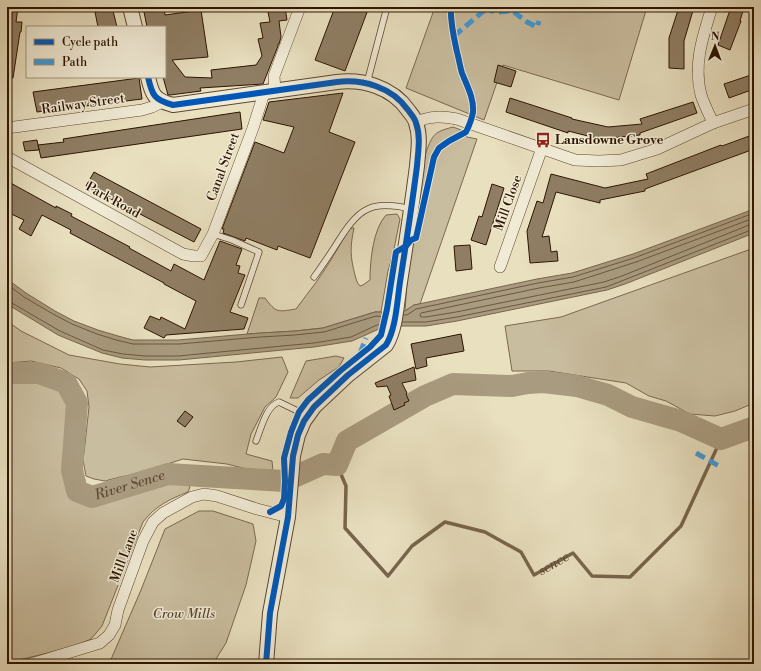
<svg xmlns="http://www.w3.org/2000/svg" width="761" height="671" font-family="'Libre Bodoni',serif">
	<rect width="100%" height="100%" fill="#e9e0c0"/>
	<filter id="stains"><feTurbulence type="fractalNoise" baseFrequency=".005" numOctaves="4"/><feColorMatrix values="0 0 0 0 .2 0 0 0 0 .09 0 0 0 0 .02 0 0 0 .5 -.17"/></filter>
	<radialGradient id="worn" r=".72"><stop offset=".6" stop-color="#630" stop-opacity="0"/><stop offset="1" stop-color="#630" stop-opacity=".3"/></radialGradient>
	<g fill="#c9bd9f" stroke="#7b6850">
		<path d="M435 7H647L619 100 503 65 484 120 406 88Z"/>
		<path d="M453 127 461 130 467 137 477 139 420 304 414 305 405 311 409 253 426 152C433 134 434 132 453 127Z"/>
		<path d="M397 214 400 219 393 254 388 271 381 312H375L323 328 295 331 247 334 259 298H265C276 313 278 312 296 309L317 281 329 263 350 228H354C350 247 350 256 355 275 356 279 357 283 360 286L363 285 370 280C370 261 373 229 386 215Z"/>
		<path d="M754 248V403L735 411 715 416 690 414 666 401 649 396 626 383 549 371H512L505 326 561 317Z"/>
		<path d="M7 321 21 331 69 355 120 364 150 367 236 362 282 357 288 372 276 397 265 407 251 434 246 454 272 461 273 471 266 474 227 464 183 459 136 474 120 477 105 481 94 479 86 476 83 460 85 444 89 407 87 391 79 379 61 368 31 361 7 363Z"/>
		<path d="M336 356 344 358 339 367 319 380 298 398H290L306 361Z"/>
		<path d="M15 374 38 376 63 387 72 402 64 453 66 475 72 488 77 496 88 500H105L164 483C172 482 184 480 190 487L188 492C170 499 155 506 143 522L102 626 91 639 72 647 7 663V376Z"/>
		<path d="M199 511H213L253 524 256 541 246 585 226 643 213 664H109L141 590 165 529Z"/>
	</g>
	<path fill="#a99b7f" stroke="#77654c" d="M754 209V233L625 284 607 290 457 321 426 326H403L379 329 352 341 314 347 179 360H145L122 358 102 353 58 335 7 304V279L26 293 55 311 74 321 98 330 118 336 133 340H178L260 333 295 331 323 328 375 312H381L384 314 405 311 414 305 537 279 572 273 633 254Z"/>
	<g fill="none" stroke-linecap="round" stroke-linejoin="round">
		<g stroke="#6b5840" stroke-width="1">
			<path d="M754 218 636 262 574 282 539 288 421 313 420 315 421 317H426L456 312 604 282 622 276 749 225 754 224"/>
			<path d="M7 284 24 297 53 314 72 324 97 334 116 340 133 344H179L260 337 295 335 324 332 376 316 387 317"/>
			<path d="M7 301 10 302 60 331 103 350 123 354 145 356H178L314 343 351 337 377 325 386 324"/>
			<path d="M404 315H407L416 309 538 283 573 277 634 258 754 213"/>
			<path d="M402 322H426L457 317 606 287 624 280 751 230 754 229"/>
		</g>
		<path stroke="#77654c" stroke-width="3.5" id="s1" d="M337 465 346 486 345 528 388 576 412 546 445 522 485 532 521 552 534 575 573 553 592 576 630 577 681 526 721 439"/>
		<path stroke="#a99b7f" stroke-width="22" id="s2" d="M7 373H39L66 383 77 403 72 470 77 491 92 497 168 474 285 481 323 464 337 465 347 441 425 396 453 384 512 386 528 383 543 382 577 386 608 395 632 407 681 421 721 439 754 427"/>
	</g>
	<g fill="#8f7e64" stroke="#2d1400">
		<path d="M7 7H18L16 22H22L21 32H20L13 78 7 77Z"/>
		<path d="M94 7H112L117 27H98Z"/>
		<path d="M143 7H164L165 15 201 10 208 57 172 60 185 77 212 78 211 70 256 65 262 56 258 39 263 38 260 23 270 22 267 7H285L287 20 279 21 281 37 279 44H278V46L263 84 200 88 201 91 170 95H168L163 77H165V27H147Z"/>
		<path d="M335 7H369L345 71 315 60Z"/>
		<path d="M679 7H694L684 41V69L669 68V38Z"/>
		<path d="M731 7H744L740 21H741L730 50 718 45Z"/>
		<path d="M498 65 516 71 511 87 494 82Z"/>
		<path d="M754 74V89L729 98 724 84Z"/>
		<path d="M139 78 142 99 37 112 33 92Z"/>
		<path d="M343 93 329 132 355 142 310 258 278 246 277 250 246 238 245 241 223 233 224 229H222L255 142 284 153 294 127 263 120 269 102Z"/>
		<path d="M510 98 572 118V119L608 127 642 124 640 119 693 102 697 113 640 133V135L600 139 568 131V133L506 112Z"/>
		<path d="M240 112 242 129 41 158 38 145 64 142 63 139Z"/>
		<path d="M752 135 754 140V149L645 189V191L600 200V203L556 192 542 237 549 236 551 252 557 251 558 261 530 263 527 231 537 201 543 203 551 174 605 188 648 179 646 174 721 145 722 146Z"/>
		<path d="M37 140 39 150 25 151 23 142Z"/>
		<path d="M94 172 201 229 194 242 86 186Z"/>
		<path d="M7 181 56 208V206L72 214 71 216 130 247 129 248 171 271 174 264 204 280 220 241 242 249 236 265 240 266 238 273 245 275 230 312 248 318 244 329 166 335 164 338 144 328 150 316 160 320 161 317 185 329 196 301 164 284V283L70 233 71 230 42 215 31 236 19 229 24 220 7 212Z"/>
		<path d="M492 184 504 188 486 245 471 240 479 216 482 217Z"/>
		<path d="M470 245 472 269 456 271 454 246Z"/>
		<path d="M461 334 464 351 426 358 427 366 416 369 411 344Z"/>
		<path d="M414 367 416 380 402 383 407 393 406 394 409 401 404 403 405 405 394 410 389 396 391 395 387 386 377 387 375 383Z"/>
		<path d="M185 411 193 417 185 427 177 421Z"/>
	</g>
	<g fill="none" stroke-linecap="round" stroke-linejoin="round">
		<g stroke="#5c4730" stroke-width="7">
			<g id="service">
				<path d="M367 83 387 7"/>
				<path d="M213 234 232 240 259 252 241 305"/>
				<path d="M314 277C320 269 326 260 332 251 340 239 353 215 368 209 380 203 398 206 411 209"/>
				<path d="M256 441C261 429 266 406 279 402L308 416"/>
			</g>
		</g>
		<g stroke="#5c4730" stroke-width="12">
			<g id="minor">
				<path d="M712 7C703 36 693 64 701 95 704 104 709 114 713 123"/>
				<path d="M275 91 274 76 300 7"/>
				<path d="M416 122C430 116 442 116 457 119L575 160 599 161 621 160 657 149 713 123 754 109"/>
				<path d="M7 128 142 110 152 107 162 102"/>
				<path d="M7 157 183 254 194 256H201L213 234 253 128 264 93"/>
				<path d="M500 267 542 148"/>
				<path d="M30 664 41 661 100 643 109 635 115 625 118 610 143 541 153 522 163 513 192 497 204 494 217 496 257 509 288 517"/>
			</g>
		</g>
		<g stroke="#5c4730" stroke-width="16">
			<g id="tertiary">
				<path d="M130 7 135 27"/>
				<path d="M148 77C152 95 154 100 173 105L337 82C363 79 392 87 408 110 411 114 415 118 416 123 421 137 418 152 417 166 412 205 406 244 400 282 397 302 396 329 386 345L348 375 314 407 304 421 298 435 293 456 288 517 270 613 266 664"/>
			</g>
		</g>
		<use href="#service" stroke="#f1ebd6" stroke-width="5.5"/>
		<use href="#minor" stroke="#f1ebd6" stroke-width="11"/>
		<use href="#tertiary" stroke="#f1ebd6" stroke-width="14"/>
		<g stroke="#3d9adc" stroke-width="5" stroke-dasharray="10 5" stroke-linecap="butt">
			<path d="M485 7 492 11 498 12 509 11 514 12 527 22 537 27 539 21"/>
			<path d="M454 36 487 8"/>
			<path d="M362 353 361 351 366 338"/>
			<path d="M696 453 719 466"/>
		</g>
		<g stroke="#f1ebd6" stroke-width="8">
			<g id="cycleway">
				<path d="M148 77C152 95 154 100 173 105L337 82C363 79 392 87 408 110 411 114 415 118 416 123 421 137 418 152 417 166 412 205 406 244 400 282 397 302 396 329 386 345L348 375 314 407 304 421 298 435 293 456 288 517 270 613 266 664"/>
				<path d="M270 512 281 506 284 499 285 481 284 458 291 432 299 412 308 400 340 371 370 347 381 335 387 309 396 252 406 246 411 240 416 238 434 157 439 148 449 141 466 132C469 126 472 118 473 112 474 98 467 86 462 73 460 67 459 59 457 52 454 38 450 22 451 7"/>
			</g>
		</g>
		<use href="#cycleway" stroke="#0057b8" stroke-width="6"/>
	</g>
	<defs>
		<g id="bus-bare" transform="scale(1.2)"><path d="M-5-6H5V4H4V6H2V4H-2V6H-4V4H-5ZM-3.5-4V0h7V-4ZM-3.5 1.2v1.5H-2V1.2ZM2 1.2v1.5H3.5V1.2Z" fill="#8f2418" stroke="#f1ebd6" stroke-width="2.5" paint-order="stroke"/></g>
	</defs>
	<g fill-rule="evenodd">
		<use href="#bus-bare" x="543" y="140"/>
	</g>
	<g text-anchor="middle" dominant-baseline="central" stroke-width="3" stroke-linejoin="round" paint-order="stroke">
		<g font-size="13" fill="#2d1400" stroke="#f1ebd6">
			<text transform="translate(83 104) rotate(-8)">Railway Street</text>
			<text transform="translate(223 167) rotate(-70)">Canal Street</text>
			<text transform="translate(113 200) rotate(29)">Park Road</text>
			<text transform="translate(508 203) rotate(-70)">Mill Close</text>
			<text transform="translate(124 556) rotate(-69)">Mill Lane</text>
		</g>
		<g font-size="13" font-weight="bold" fill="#2d1400" stroke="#f1ebd6" text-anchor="start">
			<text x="555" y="140">Lansdowne Grove</text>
		</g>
		<g font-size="13" font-style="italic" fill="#5c4730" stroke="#f1ebd6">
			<text x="184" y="614">Crow Mills</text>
		</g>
		<g font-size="14" font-style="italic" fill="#5f4a33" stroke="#f1ebd6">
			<text stroke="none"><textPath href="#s2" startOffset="228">River Sence</textPath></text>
			<text stroke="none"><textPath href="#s1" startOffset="340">sence</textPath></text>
		</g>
	</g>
	<rect width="761" height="671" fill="none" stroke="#e9e0c0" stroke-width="24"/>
	<rect x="8" y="8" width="745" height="655" fill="none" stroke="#2d1400" stroke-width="2"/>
	<rect x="12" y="12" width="737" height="647" fill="none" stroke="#2d1400"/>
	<rect x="26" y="26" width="140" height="52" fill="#f1ebd6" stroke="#a39580"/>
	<rect x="34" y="39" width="20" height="6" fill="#0057b8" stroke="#a39580"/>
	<text x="62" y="46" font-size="12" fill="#2d1400">Cycle path</text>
	<rect x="34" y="59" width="20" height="6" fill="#3d9adc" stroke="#a39580"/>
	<text x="62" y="66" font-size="12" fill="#2d1400">Path</text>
	<g transform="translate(715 46) rotate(1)" stroke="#f1ebd6" stroke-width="3" paint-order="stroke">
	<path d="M0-3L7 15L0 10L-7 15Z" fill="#2d1400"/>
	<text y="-6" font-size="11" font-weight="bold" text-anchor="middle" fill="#2d1400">N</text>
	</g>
	<rect width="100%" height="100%" filter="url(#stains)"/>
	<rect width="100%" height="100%" fill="url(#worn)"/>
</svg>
